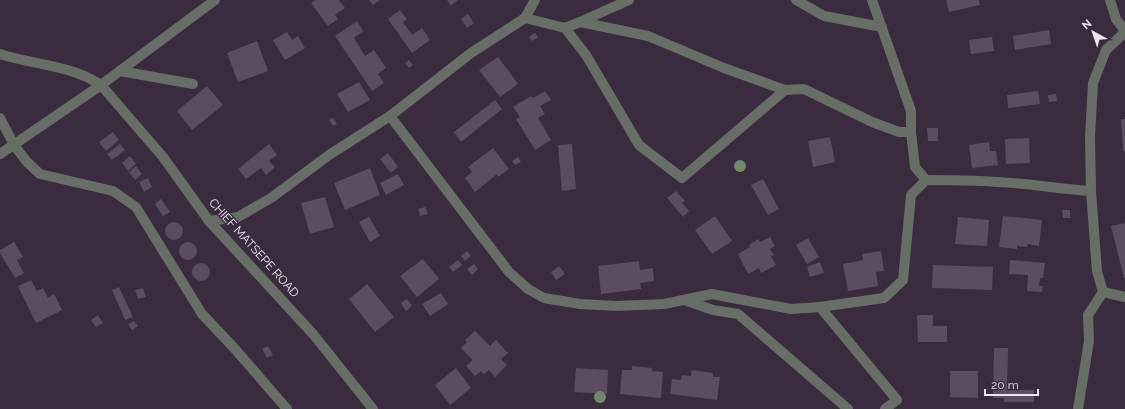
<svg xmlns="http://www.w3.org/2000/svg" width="1125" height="409" font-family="Raleway,sans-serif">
	<rect width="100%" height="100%" fill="#3a2c3e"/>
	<g fill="#5b4c60">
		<path d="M315 0H339L345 8 335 15 338 19 328 26 311 3Z"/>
		<path d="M369 0H380L373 5Z"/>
		<path d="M447 0H458L451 6Z"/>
		<path d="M946 0H979L980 5 949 12Z"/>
		<path d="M400 10 407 19 403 22 412 35 422 28 430 40 412 53 388 19Z"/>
		<path d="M468 14 474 23 467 28 461 19Z"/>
		<path d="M357 21 363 31 354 38 365 56 374 50 386 68 378 74 384 83 372 91 335 36Z"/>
		<path d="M1049 30 1051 44 1015 50 1013 36Z"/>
		<path d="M287 32 292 40 298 36 305 48 285 60 273 40Z"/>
		<path d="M535 33 538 37 532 41 529 37Z"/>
		<path d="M992 37 994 51 971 54 969 40Z"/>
		<path d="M257 41 268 71 238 82 227 53Z"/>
		<path d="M498 57 518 84 500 97 479 70Z"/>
		<path d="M409 60 413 65 409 68 405 63Z"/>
		<path d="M359 82 370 100 348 112 337 94Z"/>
		<path d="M207 86 223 105 192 130 177 111Z"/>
		<path d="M545 91 551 100 540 106 545 114 538 118 551 140 535 150 516 119 520 117 513 107 531 96 533 98Z"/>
		<path d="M1038 91 1040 104 1008 108 1007 95Z"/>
		<path d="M1056 94 1057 101 1049 102 1048 95Z"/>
		<path d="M495 100 502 109 461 142 454 132Z"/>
		<path d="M333 118 337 124 333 126 329 120Z"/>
		<path d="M1121 119H1125V151H1123Z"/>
		<path d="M927 128H938V141H928Z"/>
		<path d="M113 132 119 140 106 151 99 142Z"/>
		<path d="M830 137 835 162 813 167 808 141Z"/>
		<path d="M1029 138 1030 163 1006 164 1005 139Z"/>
		<path d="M989 142 990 151H996L998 165 972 168 969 145Z"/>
		<path d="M120 144 125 150 112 160 107 154Z"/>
		<path d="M269 144 277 155 269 161 275 167 266 175 261 168 246 179 238 169Z"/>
		<path d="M572 144 576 189 562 191 558 145Z"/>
		<path d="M493 148 509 169 498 177 497 174 475 192 465 178 472 172 468 167Z"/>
		<path d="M388 153 398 167 391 173 380 159Z"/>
		<path d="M130 156 136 164 128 171 122 163Z"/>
		<path d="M518 157 521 162 515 165 512 161Z"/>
		<path d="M136 166 142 174 135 180 129 172Z"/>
		<path d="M370 168 380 195 345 210 334 183Z"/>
		<path d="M398 174 404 185 386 195 380 183Z"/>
		<path d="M148 178 152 187 144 192 139 182Z"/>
		<path d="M763 179 779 209 768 215 751 185Z"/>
		<path d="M676 191 685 201 682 203 689 211 683 217 667 198Z"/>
		<path d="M325 197 334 227 310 234 301 203Z"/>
		<path d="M161 199 170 212 163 216 155 204Z"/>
		<path d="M425 207 428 214 420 216 418 209Z"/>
		<path d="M1062 210H1070V218H1063Z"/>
		<path d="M715 216 732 241 712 254 695 230Z"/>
		<path d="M1003 216 1042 220 1039 246 1028 244 1027 247 1017 246V249L999 247Z"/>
		<path d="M369 217 380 236 370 242 359 222Z"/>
		<path d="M958 217 989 220 987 246 955 244Z"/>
		<circle cx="174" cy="231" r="9"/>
		<path d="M1125 223V278H1124L1111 226Z"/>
		<path d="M770 237 775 246 770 249 774 255 771 256 776 265 761 273 759 268 748 274 738 254 750 247 749 245 758 239 760 242Z"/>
		<path d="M808 238 819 257 807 264 796 245Z"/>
		<path d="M14 242 23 257 17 260 24 273 15 278 0 253V250Z"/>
		<circle cx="188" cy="251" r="9"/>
		<path d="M467 251 471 256 465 261 461 256Z"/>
		<path d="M881 251 884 271 876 272 878 286 848 291 843 264 863 260 862 254Z"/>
		<path d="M423 259 439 279 417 297 400 276Z"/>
		<path d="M458 260 462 265 453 272 449 267Z"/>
		<path d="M1010 260 1045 263 1043 278H1040L1039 286H1043L1042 292 1027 291 1028 275 1009 274Z"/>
		<path d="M639 261 640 270 653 268 654 281 640 283 641 289 601 294 598 266Z"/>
		<path d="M820 262 824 273 810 277 807 267Z"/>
		<circle cx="201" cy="272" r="9"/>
		<path d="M474 264 478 269 472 275 467 269Z"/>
		<path d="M933 265 993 267 992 290 932 288Z"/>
		<path d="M559 266 565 274 556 280 551 272Z"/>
		<path d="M31 280 37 291 43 288 48 298 54 294 62 310 36 323 18 286Z"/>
		<path d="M367 284 394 317 375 332 349 299Z"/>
		<path d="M119 287 133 317 125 320 112 290Z"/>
		<path d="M143 288 146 297 138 299 135 290Z"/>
		<path d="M441 293 448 304 430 316 422 304Z"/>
		<path d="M407 299 412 306 406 311 401 303Z"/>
		<path d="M98 315 103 323 96 327 91 320Z"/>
		<path d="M917 315H933V326H947V342H918Z"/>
		<path d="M134 321 138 326 132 330 128 324Z"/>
		<path d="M475 331 490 346 496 340 508 353 501 359 507 365 495 377 489 370 484 374 481 371 475 376 466 366 473 360 461 348 467 342 465 340Z"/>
		<path d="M268 346 273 355 267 358 262 349Z"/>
		<path d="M994 348H1008L1007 390H1034V402H1004V398H993Z"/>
		<path d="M632 366 652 368V371L663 372 661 398 620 394 622 370H632Z"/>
		<path d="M456 368 471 388 450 405 435 385Z"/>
		<path d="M576 368 608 370 607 394 574 392Z"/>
		<path d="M692 370 713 373V377H720L717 400 670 394 672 379 681 380 682 375 691 376Z"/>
		<path d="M950 371H978V398L950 397Z"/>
	</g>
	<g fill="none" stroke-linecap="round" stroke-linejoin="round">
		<g stroke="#666e65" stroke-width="10">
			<path d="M796 0 824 16 882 27"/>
			<path d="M872 0 911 111V132L915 167 926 180"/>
			<path d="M1110 0 1116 19 1125 31"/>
			<path d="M525 18 565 28 586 55 639 145 682 178 785 90 724 68 648 36 580 22 565 28"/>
			<path d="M580 22 629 0"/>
			<path d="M0 54C34 65 71 65 101 85L163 157 209 221 313 334 373 409"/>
			<path d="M120 71 193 84"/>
			<path d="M785 90 804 89 872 122 899 132H911"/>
			<path d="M390 116 509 272 528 289 544 298 580 304 616 306 664 304 712 294 791 309 820 307 884 298 903 280 911 195 926 180C965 180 1004 181 1042 186 1059 188 1074 190 1091 191"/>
			<path d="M0 118 14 145 27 162 40 174 113 191 136 207 202 314 235 349 287 409"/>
			<path d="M0 154 101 85 215 0"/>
			<path d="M209 221 238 217 271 198 329 155 390 116 471 53 525 18 535 0"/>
			<path d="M1103 292 1125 297"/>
			<path d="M684 300 713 310 738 314 848 409"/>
			<path d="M820 307 897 400 885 409"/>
			<path d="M1078 409 1089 341 1088 315 1103 292 1097 271 1091 191 1090 137 1093 83 1106 50 1125 32"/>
		</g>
	</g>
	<g fill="#6e8a6b">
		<circle cx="740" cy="166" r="6"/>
		<circle cx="600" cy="397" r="6"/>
	</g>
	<g text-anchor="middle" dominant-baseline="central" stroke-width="3" stroke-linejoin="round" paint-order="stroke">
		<g font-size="12" fill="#ede4f0" stroke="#3a2c3e">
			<text transform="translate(254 248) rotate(48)">CHIEF MATSEPE ROAD</text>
		</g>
	</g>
	<g transform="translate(1093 32) rotate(320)" stroke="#3a2c3e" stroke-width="3" paint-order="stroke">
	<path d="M0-3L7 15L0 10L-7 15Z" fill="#ede4f0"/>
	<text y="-6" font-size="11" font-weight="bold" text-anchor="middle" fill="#ede4f0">N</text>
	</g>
	<path d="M985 389v6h53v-6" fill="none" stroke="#ede4f0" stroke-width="2"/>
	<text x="991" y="389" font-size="12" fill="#ede4f0" stroke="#3a2c3e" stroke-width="3" paint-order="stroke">20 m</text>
</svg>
